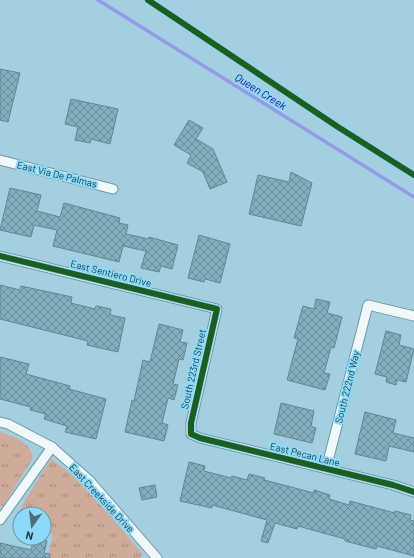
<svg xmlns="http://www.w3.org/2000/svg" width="414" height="558" font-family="Barlow,sans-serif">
	<defs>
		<pattern id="park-tufts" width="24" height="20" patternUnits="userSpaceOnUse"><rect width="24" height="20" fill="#cfab99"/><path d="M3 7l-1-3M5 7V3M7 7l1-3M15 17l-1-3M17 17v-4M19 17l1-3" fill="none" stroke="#a78c7f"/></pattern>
		<pattern id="building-cross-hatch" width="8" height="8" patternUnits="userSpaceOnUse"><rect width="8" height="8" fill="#83aebd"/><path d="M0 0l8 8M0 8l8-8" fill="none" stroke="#6a8f9b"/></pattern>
	</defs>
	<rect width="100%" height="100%" fill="#a4cfe0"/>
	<g fill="url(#park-tufts)">
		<path d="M0 432C14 437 30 441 33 458L4 505 0 507Z"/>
		<path d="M51 459 73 475 97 499 143 555 139 558H47L53 535 44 530V514H20V516L18 514 25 500Z"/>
	</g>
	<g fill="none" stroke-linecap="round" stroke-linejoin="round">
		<path stroke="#929be7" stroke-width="3.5" d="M98 0 414 197"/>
	</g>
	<g fill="url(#building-cross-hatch)" stroke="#608693">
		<path d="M0 69 20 73 8 122 0 120Z"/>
		<path d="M71 99 118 109 110 144 91 139 90 143 75 140 78 127 65 124Z"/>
		<path d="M189 120 203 128 196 139 213 149 227 182 210 189 203 172 187 163 191 155 174 145Z"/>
		<path d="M291 172 312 183 301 226 249 214 258 175 289 182Z"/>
		<path d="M10 188 41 195 37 211 60 217 64 203 120 218 119 223 128 225 126 234 149 239V237L178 245 172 269 161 266 159 272 141 268 146 251 123 246 119 262 53 246 57 230 34 225 31 237 0 230Z"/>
		<path d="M199 235 230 244 220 283 205 279 204 282 188 278Z"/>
		<path d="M0 285 20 290 21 286 72 297 71 303 95 309 96 306 111 309 110 315 125 318 118 352 87 345 88 341 0 319Z"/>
		<path d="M316 299 330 302 327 313 342 317 334 348 331 347 324 373 330 374 325 390 287 380 298 339 294 338 303 306 314 309Z"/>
		<path d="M159 324 183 330 180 342 187 343 183 360 179 359 173 384 178 385 174 400 168 398 162 423 168 425 164 441 125 432 132 400 134 401 143 360 150 362Z"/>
		<path d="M386 331 401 335 399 345 414 349 406 382 397 380 396 385 386 382 387 377 375 374Z"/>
		<path d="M0 357 29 364 26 374 70 386 69 389 106 399 96 439 65 432 67 426 44 419 46 414 30 410 31 407 0 399Z"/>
		<path d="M281 403 314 411 311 426 316 428 312 443 274 434Z"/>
		<path d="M365 412 396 420 393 433 414 438V452L389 446 386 461 355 454Z"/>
		<path d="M189 462 205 466 204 471 231 478 232 476 247 480 249 474 265 478 264 480 314 493V490L330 495 329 499 349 505 350 501 395 513V511L411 515 410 520 414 521V556L377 546 376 549 345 541V539L298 526 297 529 275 523 268 543 261 541 267 520 212 505V508L180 501Z"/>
		<path d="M155 485 157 497 142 500 139 488Z"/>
		<path d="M34 538 47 541 44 553 50 554V558H0V543L31 550Z"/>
	</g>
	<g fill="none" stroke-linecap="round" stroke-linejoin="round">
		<g stroke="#7295a2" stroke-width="11">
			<g id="minor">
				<path d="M0 160 113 189"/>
				<path d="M0 256 217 309 191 423V434L200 438 393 485 414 492"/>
				<path d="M0 422 8 424 52 447 89 480 157 558"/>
				<path d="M326 469 368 305 414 316"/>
				<path d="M0 520 52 447"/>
			</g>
		</g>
		<use href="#minor" stroke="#f1f8fa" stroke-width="9"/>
		<g stroke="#8cdaf8" stroke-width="8">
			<g id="cycleway">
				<path d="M148 0 338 127 414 175"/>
				<path d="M0 256 217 309 191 423V434L200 438 393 485 414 492"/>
			</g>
		</g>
		<use href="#cycleway" stroke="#1b5e20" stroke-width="6"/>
	</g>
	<g text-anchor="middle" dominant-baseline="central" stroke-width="4" stroke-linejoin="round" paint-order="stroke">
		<g font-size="10" fill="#1a3a47" stroke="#8cdaf8">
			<text transform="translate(57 174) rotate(14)">East Via De Palmas</text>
			<text transform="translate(111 273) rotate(14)">East Sentiero Drive</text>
			<text transform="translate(193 369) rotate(-77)">South 223rd Street</text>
			<text transform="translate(347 387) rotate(-76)">South 222nd Way</text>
			<text transform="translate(305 454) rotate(14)">East Pecan Lane</text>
			<text transform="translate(102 498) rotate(47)">East Creekside Drive</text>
		</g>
		<g font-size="11" font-style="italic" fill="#300383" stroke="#8cdaf8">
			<text transform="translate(261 91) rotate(32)">Queen Creek</text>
		</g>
	</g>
	<g transform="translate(32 526) rotate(194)"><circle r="19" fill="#8cdaf8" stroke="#5e9ab1"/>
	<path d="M0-3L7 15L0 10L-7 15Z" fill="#4a6e7d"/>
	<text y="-6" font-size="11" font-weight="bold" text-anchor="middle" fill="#1a3a47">N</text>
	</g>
</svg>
